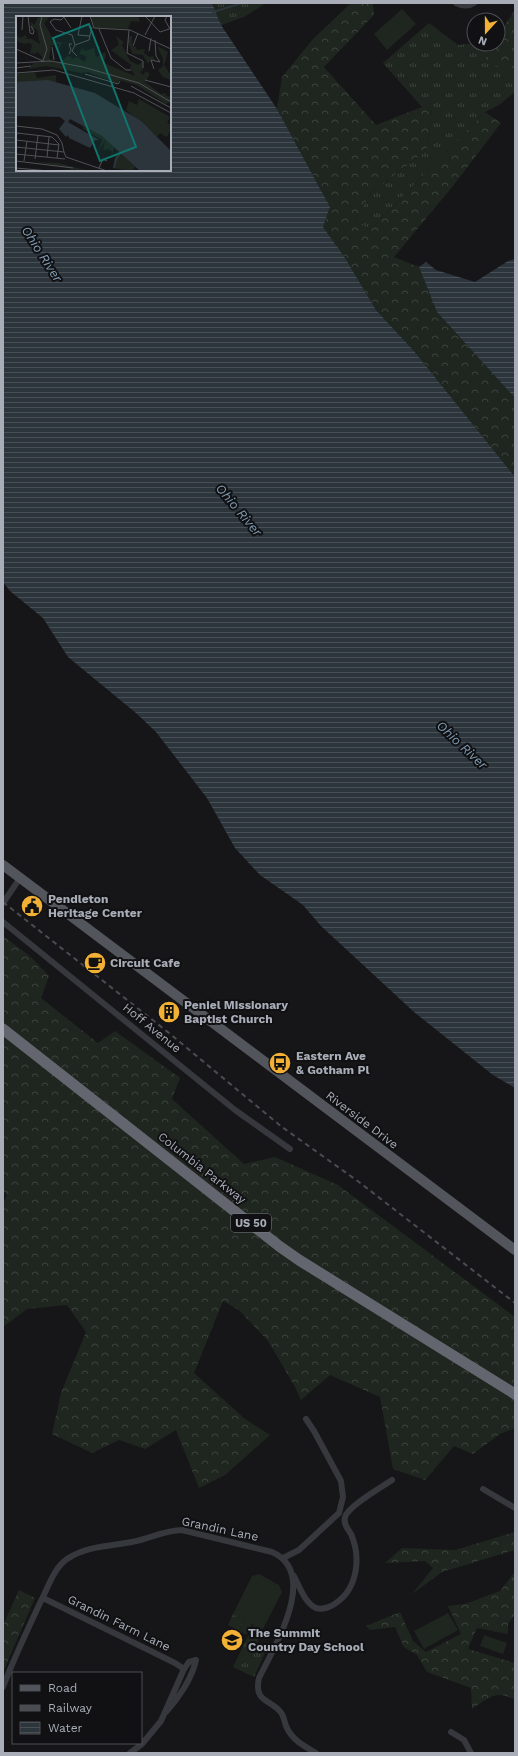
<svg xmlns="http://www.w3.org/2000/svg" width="518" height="1756" font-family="'Work Sans',sans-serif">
	<defs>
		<pattern id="grass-tufts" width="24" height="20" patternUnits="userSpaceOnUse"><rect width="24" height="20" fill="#1e261f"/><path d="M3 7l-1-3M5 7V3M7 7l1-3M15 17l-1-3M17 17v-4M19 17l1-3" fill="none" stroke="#3c433d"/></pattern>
		<pattern id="forest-crowns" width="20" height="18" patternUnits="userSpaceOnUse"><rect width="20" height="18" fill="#1e261f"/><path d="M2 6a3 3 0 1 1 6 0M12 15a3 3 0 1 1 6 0" fill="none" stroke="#3c433d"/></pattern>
		<pattern id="water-rules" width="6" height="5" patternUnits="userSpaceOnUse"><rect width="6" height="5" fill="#2c353c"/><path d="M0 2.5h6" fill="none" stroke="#485056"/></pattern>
	</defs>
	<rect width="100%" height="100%" fill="#161618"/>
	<g fill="url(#grass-tufts)">
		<path d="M212 3H266L244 17 221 25Z"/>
		<path d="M429 23 458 45 474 43V44H493L485 59 515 68V92L499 105 485 112 371 229 353 222 371 193 427 150 432 108 422 107 383 63Z"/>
		<path d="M233 1614 245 1620 239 1631 228 1625Z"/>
		<path d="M254 1624 263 1629 256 1646 266 1651 254 1677 233 1667Z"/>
	</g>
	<g fill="url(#forest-crowns)">
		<path d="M351 3H373L374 15 324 67 376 125 422 107 432 108 427 150 371 193 353 222 371 229 485 112 501 123 453 186 394 257 419 267 437 312 515 398V477L414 351 376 310 345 258 323 227 330 207 277 109 282 77 313 39Z"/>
		<path d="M515 10V68L497 67 485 59 493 44H498V35Z"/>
		<path d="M3 936 31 957 49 976 41 998 98 1043 115 1031 180 1078 172 1099 244 1164 275 1157 338 1185 515 1317V1428L500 1434 473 1454 454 1446 425 1480 393 1469 380 1397 330 1375 301 1400 294 1385 268 1341 239 1310 223 1301 194 1373 245 1419 270 1435 225 1475 199 1488 176 1430 145 1449 119 1440 92 1453 52 1434 61 1393 86 1332 67 1305 27 1309 3 1327V1203L7 1195 3 1191Z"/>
		<path d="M515 1532V1550L442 1572 412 1594 433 1568 425 1561 385 1563 402 1548 455 1550Z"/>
		<path d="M515 1572V1614L508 1624V1634L477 1628 468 1649 515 1663V1700C495 1689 489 1698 472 1709L471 1688 427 1672 417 1655 404 1647 395 1627 370 1630 366 1626 400 1612 413 1641 426 1652 461 1634 448 1606 465 1604 500 1591Z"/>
		<path d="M19 1590 35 1598 3 1672V1625Z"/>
	</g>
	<g fill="#1e261f">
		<path d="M402 9 416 24 387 50 374 34Z"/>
		<path d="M259 1574 279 1585 282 1592 263 1629 252 1624 246 1635 239 1631 245 1620 233 1614 252 1576Z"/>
		<path d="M448 1613 458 1630 424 1649 414 1631Z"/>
		<path d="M484 1635 507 1643 503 1654 480 1646Z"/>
	</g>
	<g fill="url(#water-rules)" fill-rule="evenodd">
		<path d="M3 3H212L221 25 277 109 330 207 323 227 345 258 376 310 414 351 515 477V1088L493 1075 414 1012 321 926 303 905 260 875 235 848 207 798 156 732 136 713 68 657 43 618 10 591 3 582ZM17 17H170V170H17Z"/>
		<path d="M515 259V398L437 312 419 267 426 262 436 270 475 282 508 261Z"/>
	</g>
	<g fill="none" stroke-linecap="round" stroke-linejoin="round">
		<path stroke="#2c353c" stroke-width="2" d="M213 12 242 3"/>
		<g stroke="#37383d" stroke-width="6">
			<path d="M456 3C462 6 468 7 474 3"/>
			<path d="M3 903 20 878"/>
			<path d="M3 922 235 1110 290 1149"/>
			<path d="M483 1489 515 1508"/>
			<path d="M283 1558 299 1550 339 1513 343 1497 341 1481 314 1431 306 1419"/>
			<path d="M294 1576C299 1586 305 1603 316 1608 323 1610 331 1607 336 1603 358 1588 361 1557 351 1534 348 1529 343 1524 345 1517 348 1506 382 1487 392 1480"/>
			<path d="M43 1598 175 1663 184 1669"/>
			<path d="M3 1687C14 1658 27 1631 40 1603 48 1588 53 1569 67 1559 86 1546 110 1546 132 1542 149 1539 165 1530 182 1530L272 1552C320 1573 274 1647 259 1678 253 1704 273 1699 282 1714 284 1718 285 1723 286 1726 292 1740 304 1746 316 1753"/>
			<path d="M451 1732 464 1740 471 1753"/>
			<path d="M130 1753 142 1744 161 1721 184 1669 189 1662 196 1660C192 1678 179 1698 166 1712"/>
		</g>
		<path stroke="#53555c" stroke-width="10" d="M3 865 515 1250"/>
		<path stroke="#63666e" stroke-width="11" d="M3 1029 279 1246 299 1260 515 1394"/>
		<path stroke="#4a4c52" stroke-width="2" stroke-dasharray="5 4" stroke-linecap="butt" d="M3 902 169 1033 282 1127 359 1182 515 1303"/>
	</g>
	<defs>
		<g id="civic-disc" transform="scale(1.15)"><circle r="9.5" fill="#f2b134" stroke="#111113"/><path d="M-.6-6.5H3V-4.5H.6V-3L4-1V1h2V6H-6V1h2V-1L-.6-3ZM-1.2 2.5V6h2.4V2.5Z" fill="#111"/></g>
		<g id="cafe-disc" transform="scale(1.15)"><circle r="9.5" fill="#f2b134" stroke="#111113"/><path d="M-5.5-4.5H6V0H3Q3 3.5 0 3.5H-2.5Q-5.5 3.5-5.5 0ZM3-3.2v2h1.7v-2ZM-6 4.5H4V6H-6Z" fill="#111"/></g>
		<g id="building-disc" transform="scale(1.15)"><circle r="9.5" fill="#f2b134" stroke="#111113"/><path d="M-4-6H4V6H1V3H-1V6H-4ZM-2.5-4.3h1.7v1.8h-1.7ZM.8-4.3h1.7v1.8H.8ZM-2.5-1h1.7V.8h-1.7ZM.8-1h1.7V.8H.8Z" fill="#111"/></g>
		<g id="bus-disc" transform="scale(1.15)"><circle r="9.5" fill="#f2b134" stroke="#111113"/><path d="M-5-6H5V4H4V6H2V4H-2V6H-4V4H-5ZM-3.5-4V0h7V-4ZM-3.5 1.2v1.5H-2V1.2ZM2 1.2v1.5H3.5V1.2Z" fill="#111"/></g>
		<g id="school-disc" transform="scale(1.15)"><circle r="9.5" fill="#f2b134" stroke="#111113"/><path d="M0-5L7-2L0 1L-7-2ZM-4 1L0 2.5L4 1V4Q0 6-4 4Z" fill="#111"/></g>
	</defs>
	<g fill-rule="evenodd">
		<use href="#civic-disc" x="32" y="906"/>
		<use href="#cafe-disc" x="95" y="963"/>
		<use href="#building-disc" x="169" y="1012"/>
		<use href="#bus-disc" x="280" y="1063"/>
		<use href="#school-disc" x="232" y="1640"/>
	</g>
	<g text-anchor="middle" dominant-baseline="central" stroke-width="4" stroke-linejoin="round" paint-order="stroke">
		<rect fill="#111113" stroke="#7b7e86" stroke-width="1" x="231" y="1214" width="40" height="18" rx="3"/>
		<g font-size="11" font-weight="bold" fill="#a8adb8">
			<text x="251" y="1223">US 50</text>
		</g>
		<g font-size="12" font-weight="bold" fill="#a8adb8" stroke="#111113" text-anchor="start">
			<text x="48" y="899">Pendleton<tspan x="48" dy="14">Heritage Center</tspan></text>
			<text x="110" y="963">Circuit Cafe</text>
			<text x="184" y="1005">Peniel Missionary<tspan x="184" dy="14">Baptist Church</tspan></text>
			<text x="296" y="1056">Eastern Ave<tspan x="296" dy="14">&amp; Gotham Pl</tspan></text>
			<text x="248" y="1633">The Summit<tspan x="248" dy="14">Country Day School</tspan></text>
		</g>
		<g font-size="12" fill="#a8adb8" stroke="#111113">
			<text transform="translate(152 1028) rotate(39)">Hoff Avenue</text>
			<text transform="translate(362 1120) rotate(37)">Riverside Drive</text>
			<text transform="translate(202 1168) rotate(38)">Columbia Parkway</text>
			<text transform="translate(220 1529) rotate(12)">Grandin Lane</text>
			<text transform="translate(119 1623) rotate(26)">Grandin Farm Lane</text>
		</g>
		<g font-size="13" font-style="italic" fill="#7f9bb3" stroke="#111113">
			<text transform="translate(42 254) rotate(57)">Ohio River</text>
			<text transform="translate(239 510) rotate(50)">Ohio River</text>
			<text transform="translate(462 745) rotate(43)">Ohio River</text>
		</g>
	</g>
	<g transform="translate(16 16)">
		<rect width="155" height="155" fill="#161618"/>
		<path d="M74 0H122L124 6 115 5 112 13 79 12ZM19 56 21 62 40 59V66H0V58ZM123 83 154 101 151 107 155 109V113L151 121 144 117 141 121 110 94 113 85 121 89ZM104 135 120 150 116 155 97 152 99 141Z" fill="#1e261f"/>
		<path d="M23 0H34L28 7 37 23 35 25 51 27H46L41 36 43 28 35 30 33 42 37 46 43 47 53 39 56 43 61 41 69 46 70 40 63 38 66 32 69 35 78 32 80 41 89 36 90 39 88 47 119 60 114 52 115 49 95 34 103 29 100 20 108 26 106 29 114 45 122 49 127 45V54L124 56 128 59 129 55 134 58 129 66 145 78 151 77 149 79 155 81V85L150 88 121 69 103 64 101 67 72 56 65 57 30 50 12 53 18 47H24L26 41 22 36 19 38 14 37 16 29 13 27 8 28 0 25V18L4 22 10 19 11 23H16L24 28 21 14 19 12 15 15V6L18 9ZM113 20H116V30L120 31 121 34 129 33 128 37 133 41 137 40 139 44H135L132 48 127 39 117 38 112 27ZM141 30 152 36 148 49 155 59V64L147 61 142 54 147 50V43ZM67 109 86 120 98 131 95 142 96 135 91 133 87 135 89 125 82 136 86 124 67 113ZM21 146 43 147 73 155H34L58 153Z" fill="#1e261f"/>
		<path d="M32 64 79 77 125 105 155 135V155H124L86 120 54 103 52 106 83 124H79L74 132 53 122 52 119 50 121 43 113 49 105 44 101 0 100V66Z" fill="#2c353c"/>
		<path fill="none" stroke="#2c353c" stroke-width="2" d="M98 152 100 143 106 135"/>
		<path fill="none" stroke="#505258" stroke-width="1" d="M12 0 14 17 17 18 18 15 15 10M49 0 45 4 38 3 34 6 40 14 56 19 59 29 73 24 76 11M74 0 78 12 114 14 155 33M151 0 149 4 155 15M48 1 55 12M130 1 144 16 153 13M83 13 95 42 110 54H115M6 14 7 0M113 14 111 37 127 45V52M62 19 66 0M62 19 74 20M129 19 139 0M59 29 56 35 61 40M117 30 122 17M36 31 38 44M0 33 27 45 31 33 24 9 26 0M133 35 135 22M53 38 55 34 53 28H56M0 47 35 45 67 51 123 67 155 86M0 52 15 50M138 53 135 44 144 46 140 40 139 24M0 57 38 54 118 77 155 97M69 58 102 68 104 65M129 64 155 71M115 70 155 92M0 110 26 113 41 119 46 127 48 136M0 122 1 117 36 121 43 128 41 142M0 124 43 129M0 131 48 136M48 136 50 141 91 155M0 138 49 143M31 141 33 121M19 143 22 119M0 145 57 152M8 145 11 125M0 152 33 155M83 152 87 143 91 145"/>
		<path fill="#0f766e" fill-opacity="0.15" stroke="#0f766e" stroke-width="2" d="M73 8 120 131 84 145 37 22Z"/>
		<rect width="155" height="155" fill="none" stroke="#a8adb8" stroke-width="2"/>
	</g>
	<rect width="518" height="1756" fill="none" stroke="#a8adb8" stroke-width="8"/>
	<rect x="12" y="1672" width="130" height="72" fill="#111113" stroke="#4d4f55"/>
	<rect x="20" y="1685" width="20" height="6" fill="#53555c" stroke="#4d4f55"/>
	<text x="48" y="1692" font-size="12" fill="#a8adb8">Road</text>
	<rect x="20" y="1705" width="20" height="6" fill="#4a4c52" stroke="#4d4f55"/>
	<text x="48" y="1712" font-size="12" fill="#a8adb8">Railway</text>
	<rect x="20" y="1722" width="20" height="12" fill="url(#water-rules)" stroke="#4d4f55"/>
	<text x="48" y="1732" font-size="12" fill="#a8adb8">Water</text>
	<g transform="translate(486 32) rotate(201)"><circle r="19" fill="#111113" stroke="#4d4f55"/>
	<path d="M0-3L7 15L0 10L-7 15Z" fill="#f2b134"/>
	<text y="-6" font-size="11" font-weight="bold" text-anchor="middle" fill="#a8adb8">N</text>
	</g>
</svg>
